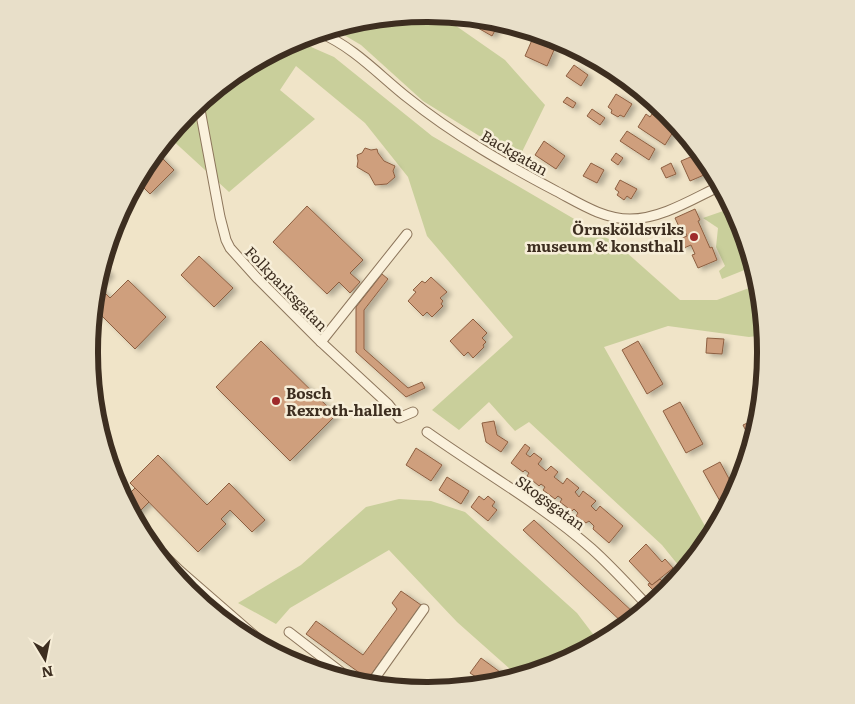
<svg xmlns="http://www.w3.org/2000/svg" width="855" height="704" font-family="Literata,serif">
	<defs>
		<filter id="shadow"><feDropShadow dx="4.5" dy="2.5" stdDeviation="2.5" flood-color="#0004"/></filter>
	</defs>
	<rect width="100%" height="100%" fill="#f0e4c8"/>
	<g fill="#c9cf9b">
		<path d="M428 14 446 16 449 21 505 60 545 105 518 160 423 101 361 45 334 29 362 20Z"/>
		<path d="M293 42 302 43 334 57 432 136 617 244 680 300H717L757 285 760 289 764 335 749 337 668 326 604 347 705 526 718 523 709 540 683 571 662 545 529 422 515 431 489 402 459 430 432 410 513 337 427 236 408 177 365 123 296 66 280 90 315 119 229 192 169 137 189 113 240 71Z"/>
		<path d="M729 209 752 267 722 279 719 271 725 266 716 247 718 228 703 218Z"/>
		<path d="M399 499 431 501 465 512 577 613 599 642 557 665 518 676 457 622 389 550 290 608 276 624 238 603 301 565 366 507Z"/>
	</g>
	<g fill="#cf9f7d" stroke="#8d5f41" filter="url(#shadow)">
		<path d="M482 19 499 23 492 36 478 28Z"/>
		<path d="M532 40 554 50 547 66 525 56Z"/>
		<path d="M574 65 588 75 581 86 566 76Z"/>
		<path d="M616 94 632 104 624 117 620 115 618 117 611 113 612 110 608 107Z"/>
		<path d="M567 97 576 103 573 108 563 102Z"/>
		<path d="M592 109 605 118 600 125 587 116Z"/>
		<path d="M646 114 650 117 652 114 670 127 668 129 673 132 665 145 638 127Z"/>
		<path d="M627 131 655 149 649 160 620 141Z"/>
		<path d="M544 141 565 156 556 169 535 155Z"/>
		<path d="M365 148 371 150 377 149 378 153 384 161 395 166 393 171 395 177 387 184 375 185 369 174 357 167 358 161 357 155 362 153Z"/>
		<path d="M156 152 174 170 150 194 137 181 146 164Z"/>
		<path d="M616 153 623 158 618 165 611 160Z"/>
		<path d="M695 155 704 175 690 181 681 161Z"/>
		<path d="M591 163 604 170 597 183 583 176Z"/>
		<path d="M671 163 676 174 666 178 661 168Z"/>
		<path d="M620 180 637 189 631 199 627 196 624 200 617 195 619 192 615 189Z"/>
		<path d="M307 206 363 260 350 273 360 282 350 293 339 282 327 294 273 242Z"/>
		<path d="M695 209 700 220 698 221 710 248 712 247 717 260 698 268 692 255 695 254 691 245 684 248 680 239 687 236 684 229 681 231 675 218Z"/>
		<path d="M199 256 233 288 214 307 181 275Z"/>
		<path d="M102 266 110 274 98 286 110 298 128 280 166 317 135 349 97 311 99 309 94 305 96 286Z"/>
		<path d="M382 274 388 279 364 310V349L408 388 422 382 425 388 406 397 356 352V307Z"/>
		<path d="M431 277 447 292 440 298 443 301 441 304 443 306 432 317 427 312 423 316 408 301 416 292 413 290 422 281 425 283Z"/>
		<path d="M473 319 487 333 482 338 486 342 483 345 484 347 473 358 468 352 464 356 450 341Z"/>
		<path d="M707 338 724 339 722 354 706 353Z"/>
		<path d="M261 341 336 415 290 461 216 387Z"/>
		<path d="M638 341 663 384 647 394 622 350Z"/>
		<path d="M680 402 703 444 686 453 663 411Z"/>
		<path d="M756 419 758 423 752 443 743 425Z"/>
		<path d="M494 421 497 435 508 442 501 452 486 442 482 423Z"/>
		<path d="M525 444 530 448 526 454 530 457 534 453 542 459 538 464 546 471 551 466 558 472 554 477 563 484 567 478 579 488 575 492 579 497 583 491 596 501 591 506 596 511 600 506 623 526 609 543 593 529 594 526 589 521 586 523 576 516 578 513 574 509 572 511 560 502 562 499 558 496 555 499 543 490 545 487 541 484 539 486 527 476 529 473 525 470 523 472 511 463Z"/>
		<path d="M416 448 442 465 431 481 406 465Z"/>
		<path d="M158 455 207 505 229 483 265 520 252 532 230 510 221 519 226 524 198 552 130 483Z"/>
		<path d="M720 462 735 490 725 510 703 471Z"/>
		<path d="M447 477 469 491 461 504 439 490Z"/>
		<path d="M135 488 149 502 134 517 124 499Z"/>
		<path d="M479 496 484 500 488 496 495 502 492 506 497 510 488 521 471 507Z"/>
		<path d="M534 520 635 614 624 624 523 530Z"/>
		<path d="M646 544 662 562 665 559 673 568 652 585 629 561Z"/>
		<path d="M660 579 669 588 660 597 648 585 649 583 652 585Z"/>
		<path d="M401 591 421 605 368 679 306 634 316 621 363 655 397 609 392 603Z"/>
		<path d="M481 658 500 672 491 684 469 686 476 677 470 673Z"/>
	</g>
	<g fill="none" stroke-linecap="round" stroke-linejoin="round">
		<g stroke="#8d765c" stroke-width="11">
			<g id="minor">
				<path d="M320 33C354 47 380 76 408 98 454 135 505 164 556 191 579 203 603 219 630 219 660 219 691 200 718 187"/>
				<path d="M199 104 220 217 226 240 230 248 257 278 321 342 388 404 399 418 413 412"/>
				<path d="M716 178 718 187 724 192"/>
				<path d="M321 342 407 234"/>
				<path d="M427 432C482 471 542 505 592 549 612 567 630 587 648 606"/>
				<path d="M144 536 180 571 271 650"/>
				<path d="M289 632 354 682"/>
				<path d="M370 685 424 609"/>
			</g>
		</g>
		<use href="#minor" stroke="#faf1dc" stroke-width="9"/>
	</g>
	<g fill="#9e2a2b" stroke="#f7eed8" stroke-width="2">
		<circle cx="694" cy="237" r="5"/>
		<circle cx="276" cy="401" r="5"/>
	</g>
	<g text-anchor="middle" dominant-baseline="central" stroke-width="5" stroke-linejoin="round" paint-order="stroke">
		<g font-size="15" fill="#3d2e20" stroke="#f7eed8">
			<text transform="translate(515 152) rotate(30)">Backgatan</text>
			<text transform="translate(287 288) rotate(46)">Folkparksgatan</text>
			<text transform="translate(551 502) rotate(36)">Skogsgatan</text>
		</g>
		<g font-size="15" font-weight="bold" fill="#3d2e20" stroke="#f7eed8" text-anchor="end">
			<text x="684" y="228">Örnsköldsviks<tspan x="684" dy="17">museum &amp; konsthall</tspan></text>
			<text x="286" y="392" text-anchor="start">Bosch<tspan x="286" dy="17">Rexroth-hallen</tspan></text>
		</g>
	</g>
	<path d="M0 0H855V704H0ZM427 22H428A329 329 0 0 1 757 351V353A329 329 0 0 1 428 682H427A329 329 0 0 1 98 353V351A329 329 0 0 1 427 22Z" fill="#e8dfc9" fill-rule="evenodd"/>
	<path fill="none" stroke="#3d2e20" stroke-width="6" d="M427 22H428A329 329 0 0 1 757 351V353A329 329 0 0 1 428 682H427A329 329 0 0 1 98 353V351A329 329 0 0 1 427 22Z"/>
	<g transform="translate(45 659) rotate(170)" stroke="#f7eed8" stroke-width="4" paint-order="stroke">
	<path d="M0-4L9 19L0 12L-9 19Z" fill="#3d2e20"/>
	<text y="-8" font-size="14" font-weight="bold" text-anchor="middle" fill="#3d2e20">N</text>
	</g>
</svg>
